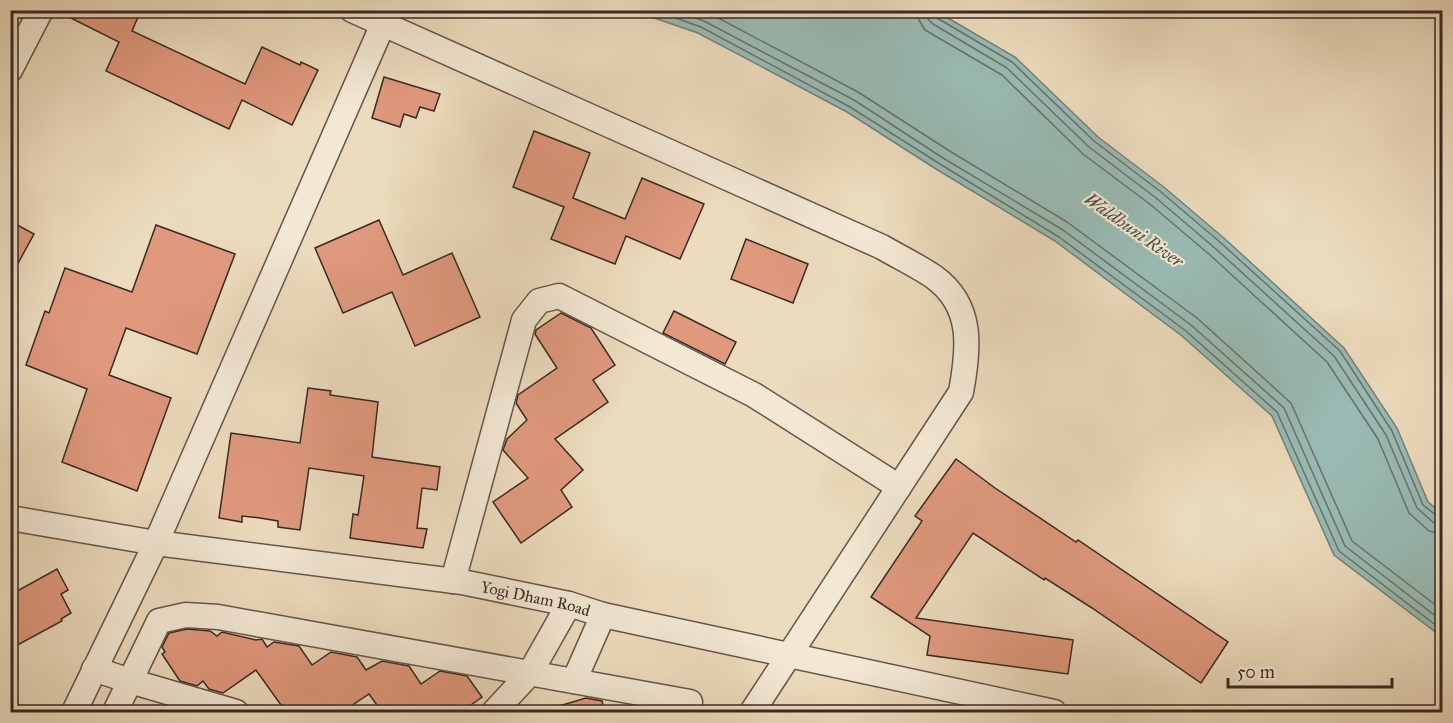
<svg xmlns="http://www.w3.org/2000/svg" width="1453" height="723" font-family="'IM FELL Great Primer',serif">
	<rect width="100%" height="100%" fill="#ecdbbd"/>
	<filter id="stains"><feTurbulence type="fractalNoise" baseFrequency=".00333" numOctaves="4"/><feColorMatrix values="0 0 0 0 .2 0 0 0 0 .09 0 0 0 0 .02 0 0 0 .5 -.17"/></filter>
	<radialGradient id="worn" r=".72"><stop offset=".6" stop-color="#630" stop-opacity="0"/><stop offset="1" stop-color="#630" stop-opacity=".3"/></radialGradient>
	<path fill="#99bbb4" stroke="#72817a" stroke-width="1.5" d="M634 11H931L941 14 1015 57 1098 137 1165 188 1225 239 1344 348 1397 428 1428 502 1442 513V637L1334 555 1272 416 1182 336 1055 241 936 169 847 112 698 33Z"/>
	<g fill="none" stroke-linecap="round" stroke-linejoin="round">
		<g stroke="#68726c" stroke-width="1.5">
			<path d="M653 10 701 27 850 107 940 164 1059 237 1186 331 1277 412 1339 551 1442 630"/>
			<path d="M676 10 704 21 854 100 943 158 1063 230 1191 325 1284 408 1345 546 1442 621"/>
			<path d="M703 10 858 92 948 150 1067 222 1197 318 1291 403 1352 541 1442 610"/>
			<path d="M917 10 919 20 925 30 1002 75 1083 154 1151 205 1210 255 1327 362 1378 439 1409 513 1429 531 1442 534"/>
			<path d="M926 10 928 19 933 24 1007 68 1089 147 1156 198 1216 249 1334 356 1386 435 1417 508 1434 523 1442 525"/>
			<path d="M934 10 937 18 1012 62 1094 141 1161 192 1221 243 1340 351 1392 431 1423 505 1437 516 1442 517"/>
		</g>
	</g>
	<g fill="#e0997d" stroke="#372a24" stroke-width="1.5">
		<path d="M55 10H141L132 31 245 84 262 47 300 65 301 62 318 70 292 125 242 100 229 129 106 71 119 42Z"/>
		<path d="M384 77 440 94 434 111 420 107 416 118 404 114 400 127 372 118Z"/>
		<path d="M534 131 590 153 573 198 625 219 642 178 704 204 680 259 626 236 615 264 551 239 564 207 513 187Z"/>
		<path d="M379 220 403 275 452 253 480 317 415 346 392 292 343 313 315 248Z"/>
		<path d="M10 221 34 234 10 278Z"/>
		<path d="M156 225 235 254 197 354 126 328 109 375 171 398 137 491 62 462 87 389 26 365 45 311 49 313 65 268 132 292Z"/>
		<path d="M746 239 808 264 793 303 731 279Z"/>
		<path d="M674 311 736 342 725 364 663 333Z"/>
		<path d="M561 313 591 328 615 365 593 380 608 402 555 439 583 470 561 490 572 507 521 543 493 502 528 478 503 450 507 439 527 420 516 403 518 395 557 368 535 334 536 330Z"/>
		<path d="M308 388 331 391 330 395 378 402 372 457 440 467 437 490 422 488 417 528 427 529 423 548 350 538 353 514 358 515 364 476 351 474 309 468 300 530 278 527V521L260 518 242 516V522L219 518 231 433 300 443Z"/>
		<path d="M956 459 995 488 1076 542 1078 540 1228 642 1201 683 1092 608 1045 578 1044 580 973 533 916 618 1073 640 1068 674 927 655 930 636 871 597 922 521 915 516Z"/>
		<path d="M57 569 68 590 61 594 71 613 61 619 62 621 10 649V595Z"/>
		<path d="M187 629 210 631 217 636 222 632 256 640 262 639 267 647 274 642 299 646 312 665 331 652 357 657 366 670 382 661 409 666 421 684 440 671 467 676 482 697 461 712H382L369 694 342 712H286L256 670 223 693 209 689 203 681 197 686 180 681 162 654 165 652 162 647 169 633Z"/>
		<path d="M586 698 602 701 605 712H552V708Z"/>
	</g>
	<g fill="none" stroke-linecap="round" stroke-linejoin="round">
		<g stroke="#64564a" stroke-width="27">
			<g id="minor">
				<path d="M352 10 882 247C899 257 918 266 934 277 974 306 969 349 961 392L752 712"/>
				<path d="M10 70 41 10"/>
				<path id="s1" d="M10 518 156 543 462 582 569 604 603 615 1054 712"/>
				<path d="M453 581 524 320 539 301 559 296 754 395 899 487"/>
				<path d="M94 669 130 681 236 712"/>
				<path d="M574 681 603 615"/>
				<path d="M74 712 156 543 383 24"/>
				<path d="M115 712 159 621 186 615 218 617 690 702 682 712"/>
				<path d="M494 712 530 673 569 604"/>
			</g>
		</g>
		<use href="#minor" stroke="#f3e8d4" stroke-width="24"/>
	</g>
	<g text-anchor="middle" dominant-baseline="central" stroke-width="4.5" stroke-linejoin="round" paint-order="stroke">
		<g font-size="16" fill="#372a24" stroke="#f3e8d4">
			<text stroke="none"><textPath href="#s1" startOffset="532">Yogi Dham Road</textPath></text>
		</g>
		<g font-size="18" font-style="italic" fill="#504e48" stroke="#f3e8d4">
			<text transform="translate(1134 230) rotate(35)">Waldhuni River</text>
		</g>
	</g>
	<rect width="1453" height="723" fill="none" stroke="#ecdbbd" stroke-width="36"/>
	<rect x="12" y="12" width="1429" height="699" fill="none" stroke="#372a24" stroke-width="3"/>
	<rect x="18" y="18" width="1417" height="687" fill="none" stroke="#372a24" stroke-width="1.5"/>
	<path d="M1228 678v9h164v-9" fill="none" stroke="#372a24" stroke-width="3"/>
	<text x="1237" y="678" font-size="18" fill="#372a24" stroke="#f3e8d4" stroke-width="4.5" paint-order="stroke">50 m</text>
	<rect width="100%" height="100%" filter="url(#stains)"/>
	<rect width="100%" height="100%" fill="url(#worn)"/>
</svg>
